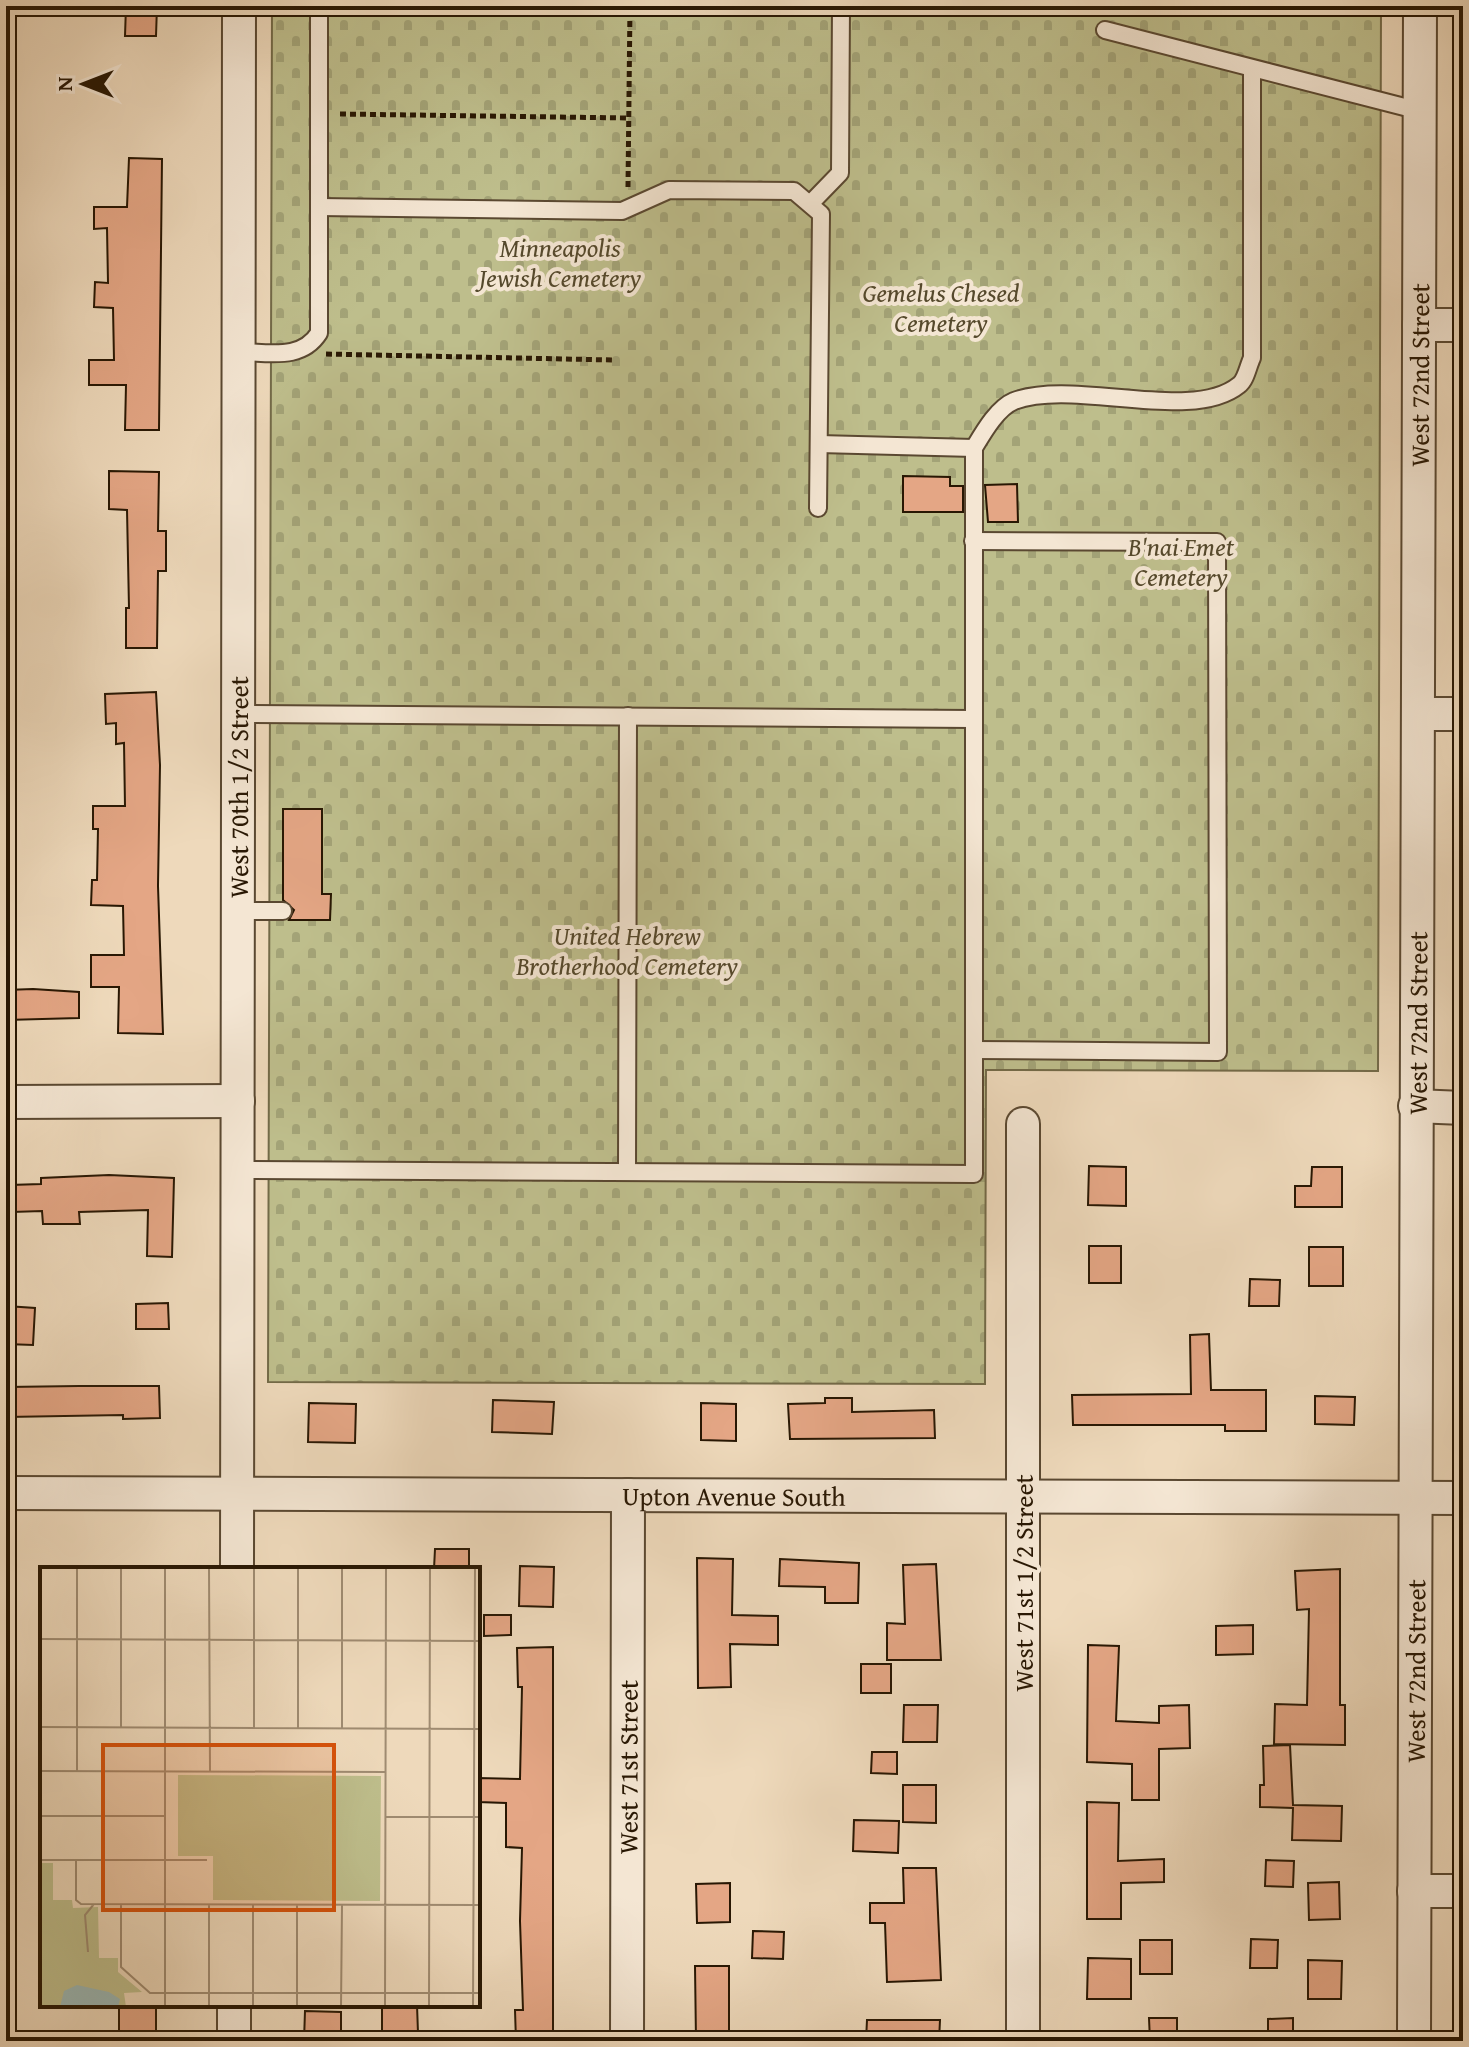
<svg xmlns="http://www.w3.org/2000/svg" width="1469" height="2047" font-family="'Gentium Book Plus',serif">
	<defs>
		<pattern id="cemetery-stones" width="16" height="16" patternUnits="userSpaceOnUse" patternTransform="scale(2)"><rect width="16" height="16" fill="#bebe8c"/><path d="M2 7V4a2 2 0 0 1 4 0v3zM10 15v-3a2 2 0 0 1 4 0v3z" fill="#a3a377"/></pattern>
	</defs>
	<rect width="100%" height="100%" fill="#eed9bb"/>
	<filter id="stains"><feTurbulence type="fractalNoise" baseFrequency=".0025" numOctaves="4"/><feColorMatrix values="0 0 0 0 .2 0 0 0 0 .09 0 0 0 0 .02 0 0 0 .5 -.17"/></filter>
	<radialGradient id="worn" r=".72"><stop offset=".6" stop-color="#630" stop-opacity="0"/><stop offset="1" stop-color="#630" stop-opacity=".3"/></radialGradient>
	<path fill="url(#cemetery-stones)" stroke="#736a48" stroke-width="2" d="M272 6H1381L1378 1071 986 1070 985 1384 268 1382Z"/>
	<g fill="#e4a685" stroke="#281703" stroke-width="2">
		<path d="M126 6H157L156 36H125Z"/>
		<path d="M129 158 162 159 159 430H125L126 385H89V360H114L113 308 94 307 95 282 108 283 107 228 94 229V207H127Z"/>
		<path d="M109 471 159 472 158 531H166V571H158L157 648H126V608H129L127 510 109 509Z"/>
		<path d="M903 476 950 477V486H963V512H903Z"/>
		<path d="M1017 484 1018 522H988L985 485Z"/>
		<path d="M156 692 160 765 158 886 163 1034 118 1033 119 987H91V955H124L123 906 91 905 92 880H97L98 829H93V806H125L124 743 116 744V723L106 724 105 694Z"/>
		<path d="M283 809H322V894H331L330 920H289L294 910 283 900Z"/>
		<path d="M33 989 79 992V1018L6 1020V990Z"/>
		<path d="M1089 1166 1126 1167V1206L1088 1205Z"/>
		<path d="M1312 1167H1342V1207H1295V1186H1311Z"/>
		<path d="M109 1175 174 1178 172 1257 147 1256 148 1210 79 1212 80 1224H43L42 1211 12 1212 10 1185 41 1184V1178Z"/>
		<rect x="1089" y="1246" width="32" height="37"/>
		<rect x="1309" y="1247" width="34" height="39"/>
		<path d="M1250 1279 1280 1280 1279 1306H1249Z"/>
		<path d="M168 1303 169 1329H136V1304Z"/>
		<path d="M6 1306 35 1308 33 1345 6 1344Z"/>
		<path d="M1209 1334 1211 1390H1266V1431H1225V1425H1073L1072 1395 1191 1394 1190 1335Z"/>
		<path d="M79 1386H159L160 1418 123 1419V1415L6 1417V1387Z"/>
		<path d="M1315 1396 1355 1397 1354 1425 1315 1424Z"/>
		<path d="M825 1398H852V1412L934 1410 935 1438 790 1439 788 1404 825 1403Z"/>
		<path d="M493 1400 554 1402 552 1434 492 1432Z"/>
		<path d="M309 1403 356 1404 355 1443 308 1442Z"/>
		<path d="M701 1403 736 1404V1441L701 1440Z"/>
		<path d="M435 1549H469V1569H434Z"/>
		<path d="M697 1558 733 1559 732 1615 778 1616V1645L730 1644 731 1687 698 1688Z"/>
		<path d="M780 1559 859 1563 858 1603H825V1587L779 1586Z"/>
		<path d="M936 1564 941 1660H887V1623L905 1624 903 1565Z"/>
		<path d="M520 1566 554 1567 553 1607 519 1606Z"/>
		<path d="M1340 1569V1705H1345V1745L1274 1744 1275 1704 1307 1705 1309 1609 1297 1610 1295 1571Z"/>
		<path d="M484 1615H511V1635L484 1636Z"/>
		<path d="M1253 1625V1654L1216 1655V1626Z"/>
		<path d="M1088 1645 1119 1646 1116 1721 1159 1723V1706L1189 1705 1190 1748 1159 1749V1800H1132V1764L1087 1762Z"/>
		<path d="M553 1647V2041H516L515 2010H523L520 1921 522 1848 506 1847V1803L478 1802V1778L520 1779 522 1687H518L517 1648Z"/>
		<rect x="861" y="1664" width="30" height="29"/>
		<path d="M904 1705H938L937 1742H903Z"/>
		<path d="M1290 1745 1293 1805 1342 1806 1341 1841 1292 1840 1293 1808 1260 1807V1785H1264L1263 1746Z"/>
		<path d="M872 1752H897V1774L871 1773Z"/>
		<path d="M903 1785H936V1823L903 1822Z"/>
		<path d="M1087 1802 1119 1803 1118 1861 1164 1859V1882L1121 1883V1919H1087Z"/>
		<path d="M854 1820 899 1821 898 1853 853 1851Z"/>
		<path d="M1266 1860 1294 1861 1293 1887 1265 1886Z"/>
		<path d="M903 1868H936L941 1980 887 1982 885 1923H870V1903H904Z"/>
		<path d="M1339 1882 1340 1919 1309 1920 1308 1883Z"/>
		<path d="M730 1883V1922L697 1923 696 1884Z"/>
		<path d="M753 1931 784 1932 783 1959 752 1958Z"/>
		<path d="M1251 1939 1278 1940 1277 1968H1250Z"/>
		<rect x="1140" y="1940" width="32" height="34"/>
		<path d="M1088 1958 1131 1959V1999H1087Z"/>
		<path d="M1308 1960 1342 1961 1341 1999H1308Z"/>
		<path d="M695 1966H729V2041H696Z"/>
		<rect x="119" y="2005" width="37" height="36"/>
		<path d="M382 2005H417L418 2033 382 2034Z"/>
		<path d="M305 2011 341 2012V2041H304Z"/>
		<path d="M1149 2018H1177V2041H1150Z"/>
		<path d="M1293 2018V2041H1268V2019Z"/>
		<path d="M867 2020H940L939 2041H866Z"/>
	</g>
	<g fill="none" stroke-linecap="round" stroke-linejoin="round">
		<g stroke="#5a4831" stroke-width="20">
			<g id="lane">
				<path d="M1105 30 1420 111"/>
				<path d="M810 204 840 173 841 6"/>
				<path d="M319 207 622 211 669 190 794 191 821 214 818 508"/>
				<path d="M239 352C269 352 301 361 319 333V6"/>
				<path d="M819 444 974 448"/>
				<path d="M973 541 1217 542 1218 1052 974 1050"/>
				<path d="M239 714 973 719"/>
				<path d="M239 911H283"/>
				<path d="M238 1170 974 1174V448C983 433 997 408 1014 401 1074 378 1191 424 1239 385 1246 380 1248 366 1252 358V69"/>
				<path d="M627 1172 628 716"/>
			</g>
		</g>
		<g stroke="#5a4831" stroke-width="36">
			<g id="street">
				<path d="M1419 325H1463"/>
				<path d="M1419 714H1463"/>
				<path d="M6 1102 238 1101"/>
				<path d="M1415 1106 1463 1108"/>
				<path d="M1023 1124V2041"/>
				<path id="s1" d="M6 1493 1463 1498"/>
				<path id="s2" d="M237 1569 239 6"/>
				<path d="M1414 1891H1463"/>
				<path d="M234 2041V2005"/>
				<path id="s3" d="M627 2041 628 1495"/>
				<path id="s4" d="M1414 2041 1420 6"/>
			</g>
		</g>
		<g stroke="#281703" stroke-width="5" stroke-dasharray="6 4" stroke-linecap="butt">
			<path d="M340 114 629 118"/>
			<path d="M628 187 630 6"/>
			<path d="M326 354 612 360"/>
		</g>
		<use href="#lane" stroke="#f4e6d3" stroke-width="16"/>
		<use href="#street" stroke="#f4e6d3" stroke-width="32"/>
	</g>
	<g text-anchor="middle" dominant-baseline="central" stroke-width="8" stroke-linejoin="round" paint-order="stroke">
		<g font-size="26" font-style="italic" fill="#55492c" stroke="#f4e6d3">
			<text x="560" y="247">Minneapolis<tspan x="560" dy="30">Jewish Cemetery</tspan></text>
			<text x="941" y="292">Gemelus Chesed<tspan x="941" dy="30">Cemetery</tspan></text>
			<text x="1181" y="546">B'nai Emet<tspan x="1181" dy="30">Cemetery</tspan></text>
			<text x="627" y="935">United Hebrew<tspan x="627" dy="30">Brotherhood Cemetery</tspan></text>
		</g>
		<g font-size="26" fill="#281703" stroke="#f4e6d3">
			<text stroke="none"><textPath href="#s4" startOffset="1666">West 72nd Street</textPath></text>
			<text stroke="none"><textPath href="#s2" startOffset="782">West 70th 1/2 Street</textPath></text>
			<text stroke="none"><textPath href="#s4" startOffset="1018">West 72nd Street</textPath></text>
			<text stroke="none"><textPath href="#s1" startOffset="728">Upton Avenue South</textPath></text>
			<text transform="translate(1023 1583) rotate(-90)">West 71st 1/2 Street</text>
			<text stroke="none"><textPath href="#s4" startOffset="370">West 72nd Street</textPath></text>
			<text stroke="none"><textPath href="#s3" startOffset="274">West 71st Street</textPath></text>
		</g>
	</g>
	<g transform="translate(40 1567)">
		<rect width="440" height="440" fill="#eed9bb"/>
		<path d="M138 208 341 209 340 334 173 333V289H138Z" fill="#bebe8c"/>
		<path d="M0 296H13V333H32L33 341 58 340 59 391H78V405L102 425 84 426 86 440H0Z" fill="#bebe8c"/>
		<path d="M37 418 69 425 80 432 78 440H20L24 424Z" fill="#9bb9b7"/>
		<path fill="none" stroke="#9f8b71" stroke-width="2" d="M37 0V204M81 0V160M169 0 170 205M214 0V161M258 0V161M302 0V161M0 72 440 74M0 160 440 162M0 204 345 205M0 249H126M345 250H440M0 293H167M36 293V333L41 337 440 338M81 337V400L110 426H440M48 385 45 348 54 337M125 440V0M169 440V337M213 440V338M257 440V338M301 440 302 338M345 440 346 0M389 440 390 0M433 440 435 0"/>
		<path fill="#d5520b" fill-opacity="0.15" stroke="#d5520b" stroke-width="4" d="M63 178H294V343H63Z"/>
		<rect width="440" height="440" fill="none" stroke="#281703" stroke-width="4"/>
	</g>
	<rect width="1469" height="2047" fill="none" stroke="#eed9bb" stroke-width="32"/>
	<rect x="8" y="8" width="1453" height="2031" fill="none" stroke="#281703" stroke-width="4"/>
	<rect x="16" y="16" width="1437" height="2015" fill="none" stroke="#281703" stroke-width="2"/>
	<g transform="translate(84 84) rotate(270)" stroke="#f4e6d3" stroke-width="6" paint-order="stroke">
	<path d="M0-6L14 30L0 20L-14 30Z" fill="#281703"/>
	<text y="-12" font-size="22" font-weight="bold" text-anchor="middle" fill="#281703">N</text>
	</g>
	<rect width="100%" height="100%" filter="url(#stains)"/>
	<rect width="100%" height="100%" fill="url(#worn)"/>
</svg>
